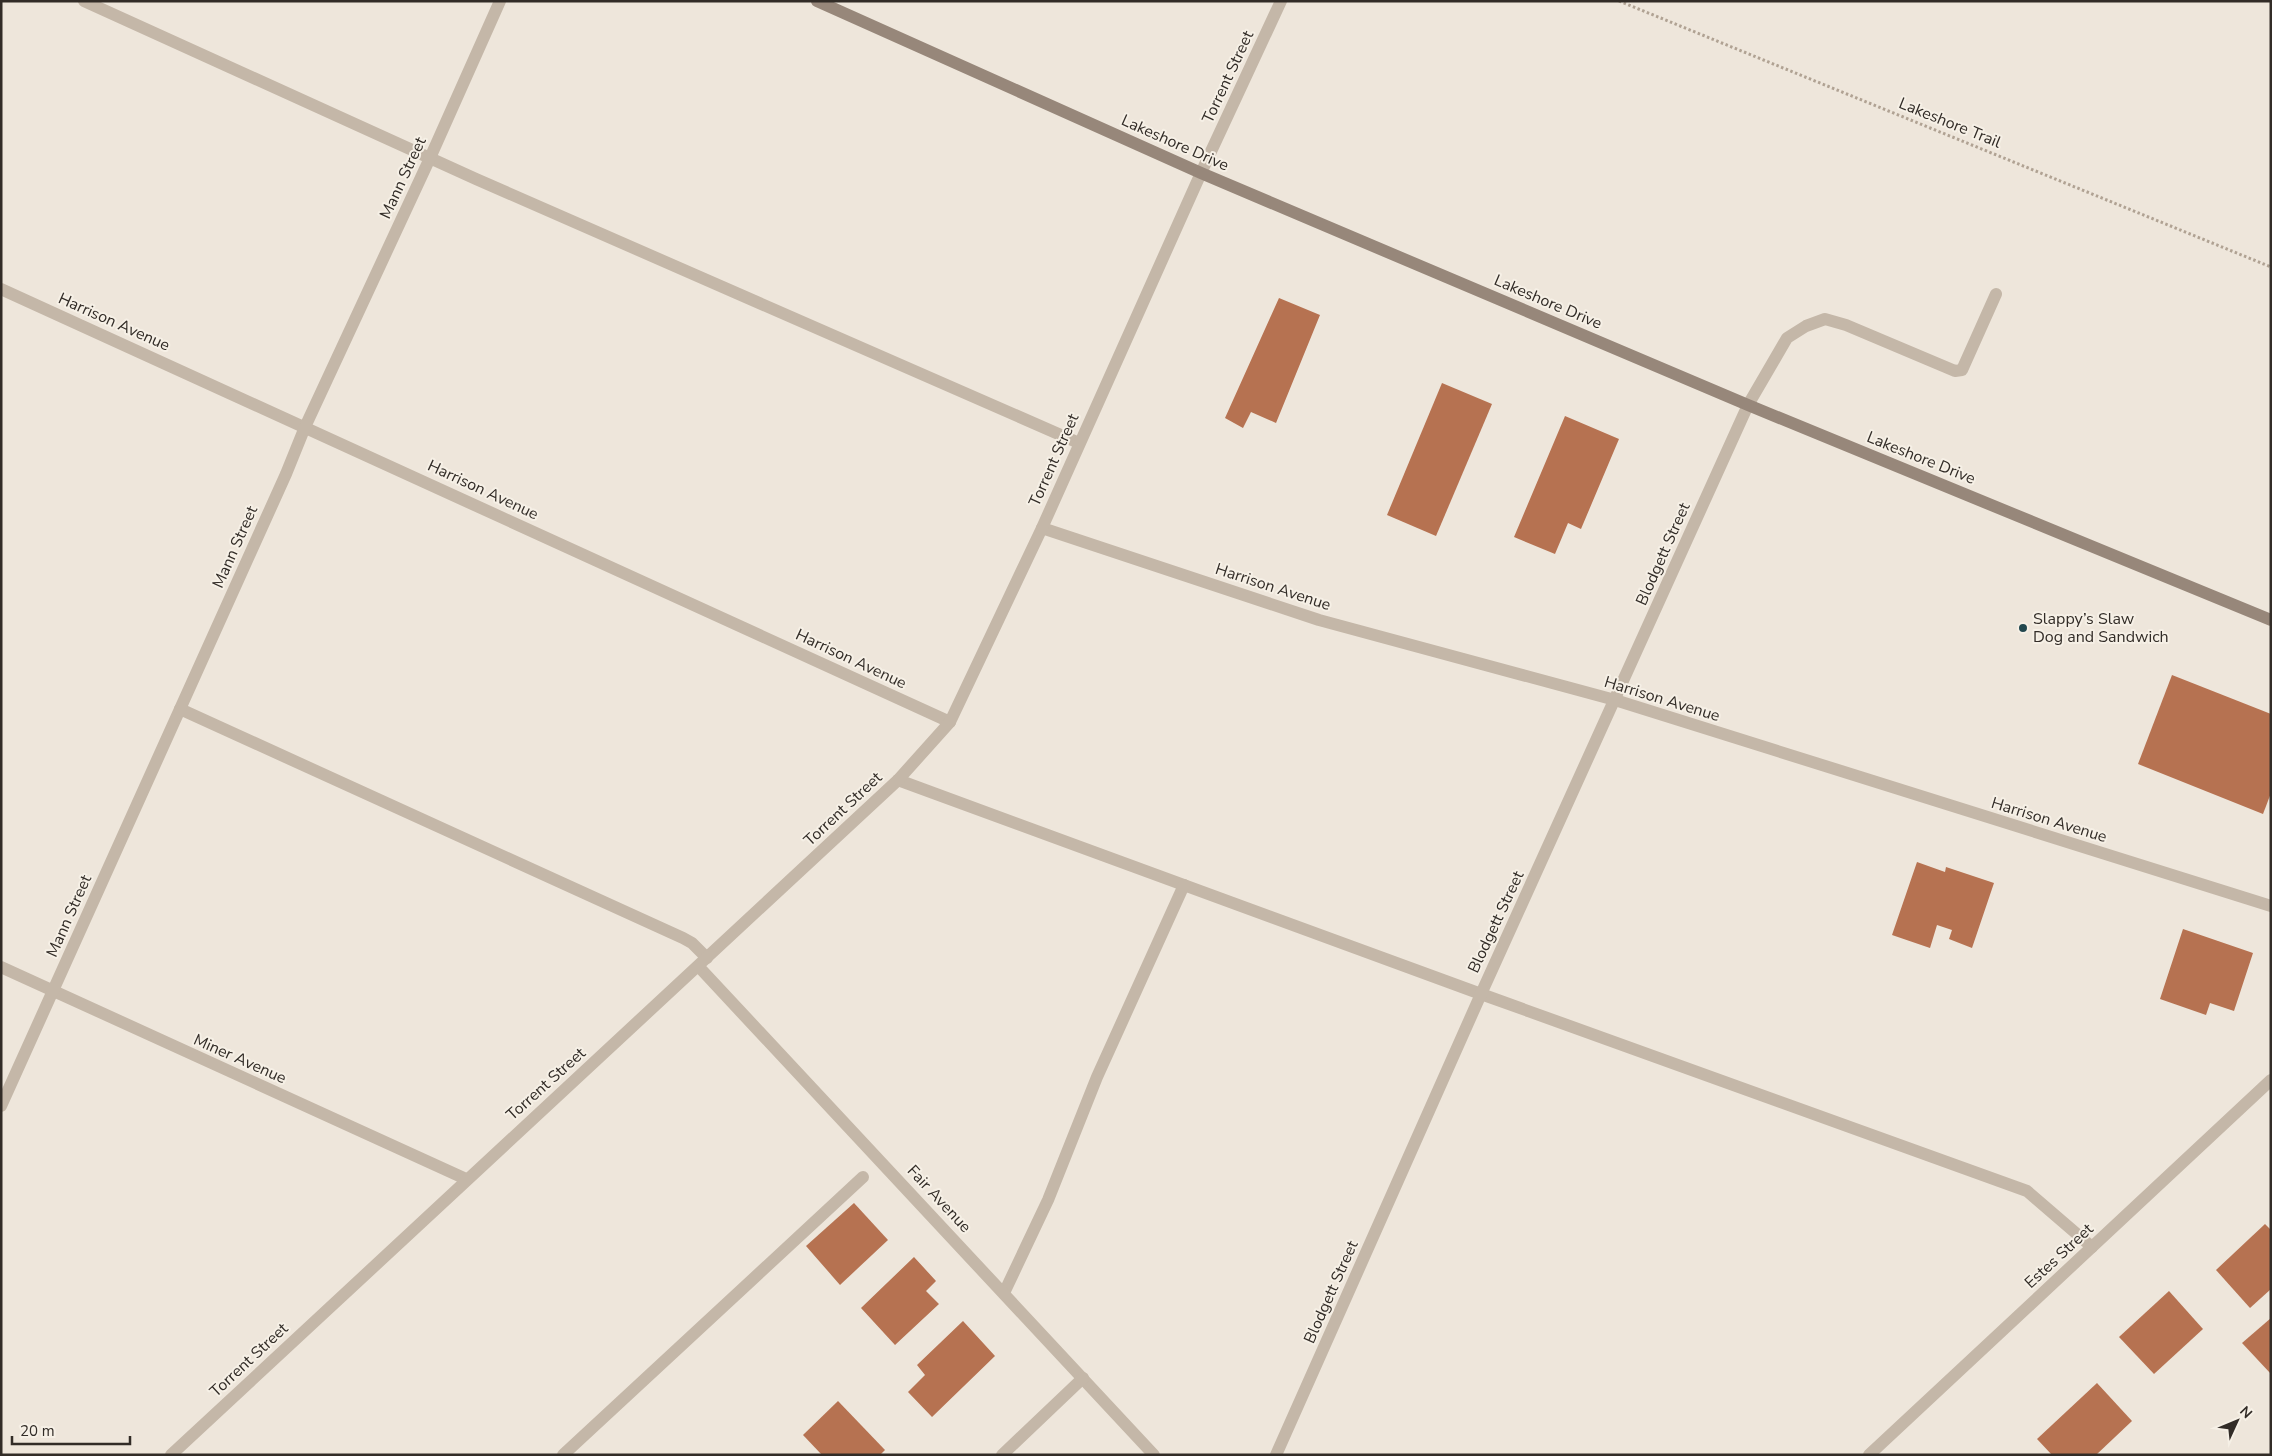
<svg xmlns="http://www.w3.org/2000/svg" width="2272" height="1456" font-family="'Nunito Sans',sans-serif">
	<rect width="100%" height="100%" fill="#eee6db"/>
	<g fill="#b67251">
		<path d="M1279 298 1320 315 1276 423 1251 412 1243 428 1225 418Z"/>
		<path d="M1442 383 1492 404 1436 536 1387 515Z"/>
		<path d="M1565 416 1619 439 1581 529 1568 523 1555 554 1514 537Z"/>
		<path d="M2172 675 2271 714V793L2263 814 2138 764Z"/>
		<path d="M1917 862 1945 872 1946 867 1994 883 1972 948 1949 939 1952 930 1937 925 1930 948 1892 935Z"/>
		<path d="M2183 929 2253 953 2234 1011 2210 1003 2206 1015 2160 999Z"/>
		<path d="M854 1203 888 1240 840 1285 806 1246Z"/>
		<path d="M2265 1224 2271 1230V1289L2250 1308 2216 1270Z"/>
		<path d="M914 1257 936 1281 926 1291 939 1304 895 1345 861 1308Z"/>
		<path d="M2169 1291 2203 1329 2154 1374 2119 1337Z"/>
		<path d="M2271 1318V1374L2242 1343Z"/>
		<path d="M963 1321 995 1356 932 1417 908 1392 925 1375 917 1365Z"/>
		<path d="M2097 1383 2132 1421 2096 1455H2052L2037 1439Z"/>
		<path d="M838 1401 885 1450 880 1455H822L803 1435Z"/>
	</g>
	<g fill="none" stroke-linecap="round" stroke-linejoin="round">
		<path stroke="#b0a293" stroke-width="3" stroke-dasharray="2.5 2.5" stroke-linecap="butt" d="M1619 1 2271 267"/>
		<g stroke="#c4b7a8" stroke-width="12">
			<path d="M84 1 476 179 1079 443"/>
			<path d="M1748 405 1787 338 1806 326 1825 319 1846 325 1955 371 1962 370 1996 294"/>
			<path d="M180 709 683 938 692 943 707 958"/>
			<path d="M898 780 1481 994 2027 1191 2092 1247"/>
			<path d="M1004 1293 1048 1200 1097 1077 1184 885"/>
			<path d="M563 1455 863 1177"/>
		</g>
		<g stroke="#c4b7a8" stroke-width="12">
			<path d="M1 289 950 722"/>
			<path d="M1042 528 1319 620 1615 700 2271 906"/>
			<path d="M1 967 466 1179"/>
			<path d="M699 967 1154 1455"/>
			<path d="M1 1106 286 474 305 427 430 158 500 1"/>
			<path d="M171 1455 898 780 950 722 1042 528 1201 173 1281 1"/>
			<path d="M1002 1455 1083 1378"/>
			<path d="M1276 1455 1481 994 1748 405"/>
			<path d="M1869 1455 2271 1080"/>
		</g>
		<path stroke="#97877a" stroke-width="12" d="M817 1 1201 173 1748 405 2271 620"/>
	</g>
	<circle fill="#22474e" stroke="#f6f0e6" stroke-width="2" cx="2023" cy="628" r="5"/>
	<g text-anchor="middle" dominant-baseline="central" stroke-width="4" stroke-linejoin="round" paint-order="stroke">
		<g font-size="16" fill="#322c27" stroke="#f6f0e6">
			<text transform="translate(1228 77) rotate(-65)">Torrent Street</text>
			<text transform="translate(1950 123) rotate(22)">Lakeshore Trail</text>
			<text transform="translate(1175 143) rotate(24)">Lakeshore Drive</text>
			<text transform="translate(403 178) rotate(-65)">Mann Street</text>
			<text transform="translate(1548 302) rotate(23)">Lakeshore Drive</text>
			<text transform="translate(114 322) rotate(24)">Harrison Avenue</text>
			<text transform="translate(1921 458) rotate(22)">Lakeshore Drive</text>
			<text transform="translate(1054 460) rotate(-66)">Torrent Street</text>
			<text transform="translate(483 490) rotate(25)">Harrison Avenue</text>
			<text transform="translate(235 547) rotate(-66)">Mann Street</text>
			<text transform="translate(1663 554) rotate(-66)">Blodgett Street</text>
			<text transform="translate(1273 587) rotate(18)">Harrison Avenue</text>
			<text transform="translate(851 659) rotate(25)">Harrison Avenue</text>
			<text transform="translate(1662 699) rotate(17)">Harrison Avenue</text>
			<text transform="translate(843 809) rotate(-43)">Torrent Street</text>
			<text transform="translate(2049 820) rotate(17)">Harrison Avenue</text>
			<text transform="translate(69 916) rotate(-66)">Mann Street</text>
			<text transform="translate(1496 922) rotate(-65)">Blodgett Street</text>
			<text transform="translate(240 1059) rotate(24)">Miner Avenue</text>
			<text transform="translate(546 1084) rotate(-42)">Torrent Street</text>
			<text transform="translate(939 1199) rotate(47)">Fair Avenue</text>
			<text transform="translate(2059 1256) rotate(-43)">Estes Street</text>
			<text transform="translate(1331 1292) rotate(-66)">Blodgett Street</text>
			<text transform="translate(249 1360) rotate(-43)">Torrent Street</text>
		</g>
		<g font-size="16" fill="#322c27" stroke="#f6f0e6" text-anchor="start">
			<text x="2033" y="619">Slappy’s Slaw<tspan x="2033" dy="18">Dog and Sandwich</tspan></text>
		</g>
	</g>
	<rect width="2272" height="1456" fill="none" stroke="#322c27" stroke-width="5"/>
	<g transform="translate(2237 1421) rotate(46)" stroke="#f6f0e6" stroke-width="4" paint-order="stroke">
	<path d="M0-4L9 19L0 12L-9 19Z" fill="#322c27"/>
	<text y="-8" font-size="14" font-weight="bold" text-anchor="middle" fill="#322c27">N</text>
	</g>
	<path d="M12 1436v8h118v-8" fill="none" stroke="#322c27" stroke-width="2.5"/>
	<text x="20" y="1436" font-size="15" fill="#322c27" stroke="#f6f0e6" stroke-width="4" paint-order="stroke">20 m</text>
</svg>
